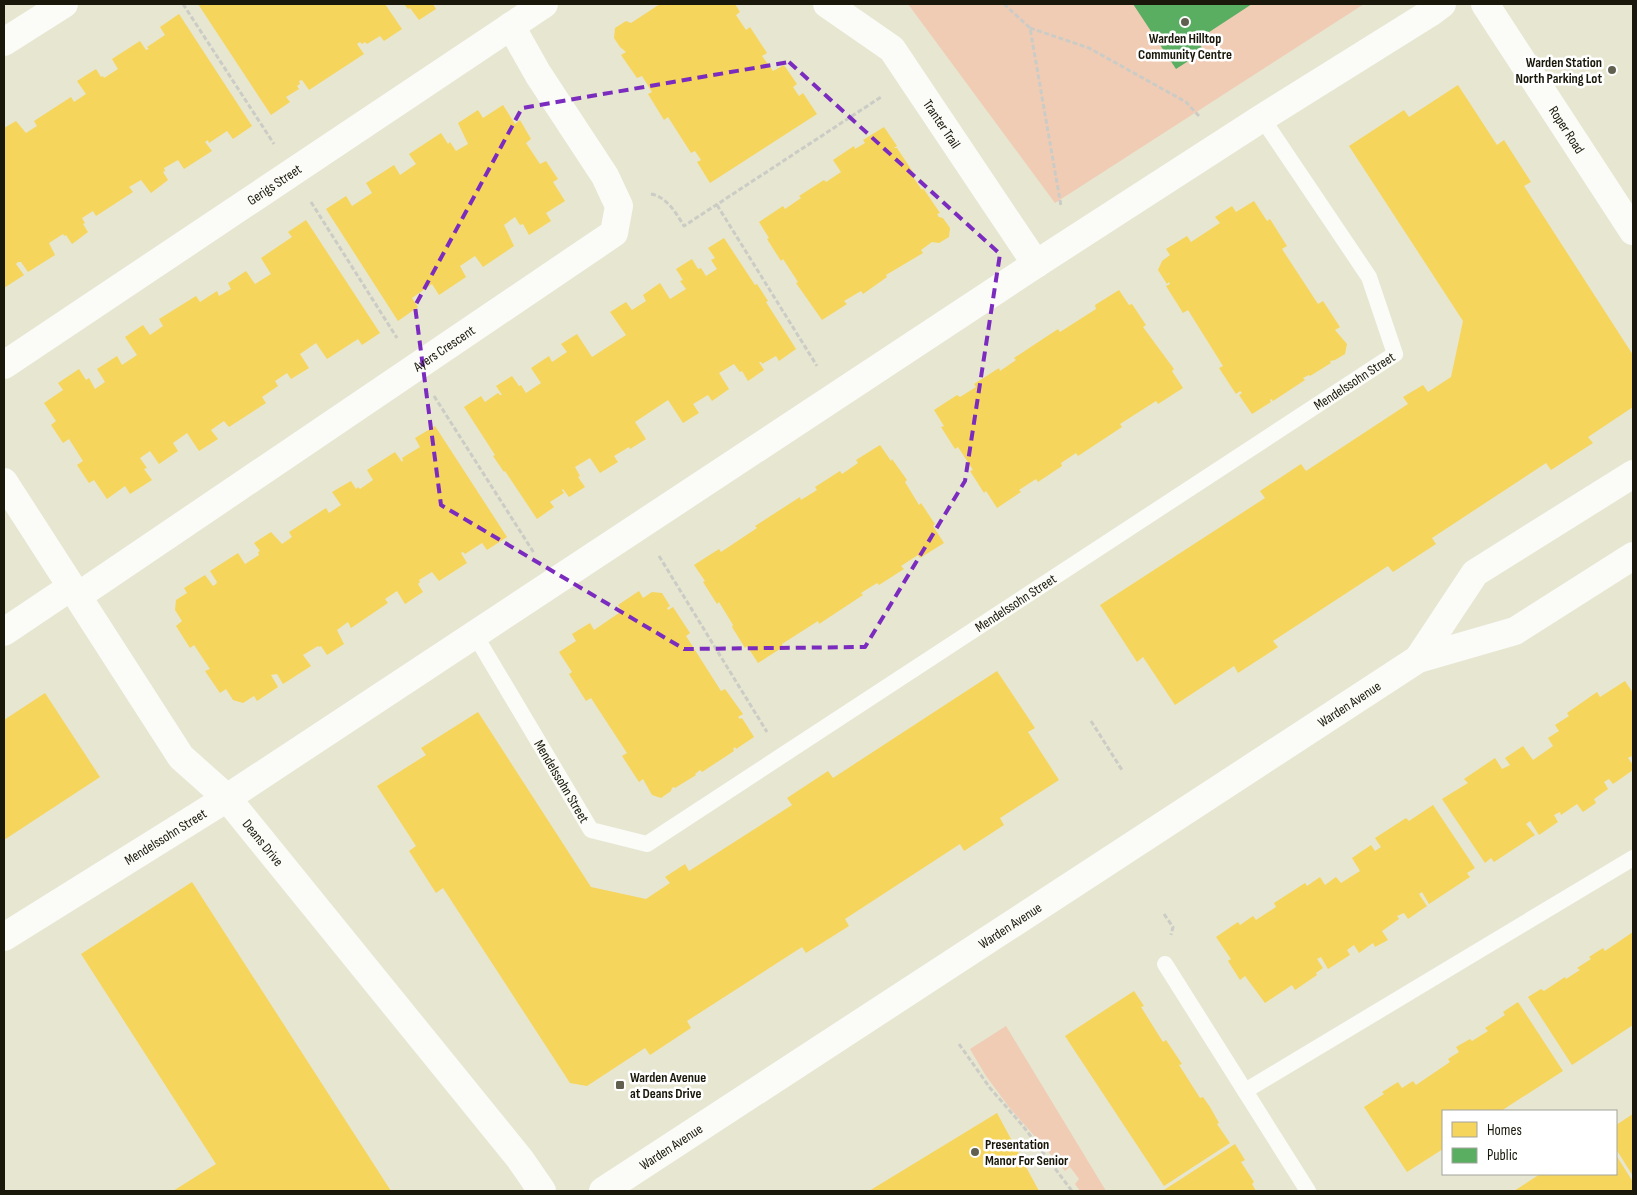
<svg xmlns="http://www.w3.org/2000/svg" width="1637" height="1195" font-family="'Sofia Sans Condensed',sans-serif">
	<rect width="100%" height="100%" fill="#e7e6d1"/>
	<g fill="#f0ccb5">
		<path d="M908 4H1364L1055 203Z"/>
		<path d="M1006 1026 1106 1191H1080L1075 1184 1079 1179 1070 1167 1065 1171 1009 1107 986 1076 970 1049Z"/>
	</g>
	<g fill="#f6d55c">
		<path d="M198 4H385L402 29 384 41 380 36 367 44 365 42 362 44 360 42 357 44 364 54 309 90 302 80 299 81 300 84 297 86 299 89 286 97 290 102 271 115Z"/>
		<path d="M404 4H433L436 9 419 20 410 8 408 9Z"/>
		<path d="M660 4H735L740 12 736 15 746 30 750 27 767 53 762 56 773 71 784 65 797 84 793 87 799 96 803 93 817 114 710 183 697 162 701 160 695 151 691 153 668 117 664 120 648 94 652 92 642 76 637 78 621 55 626 52 620 47 614 38 615 28 626 21 631 23Z"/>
		<path d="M179 14 252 126 233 139 227 131 209 143 208 140 205 142 212 151 184 169 178 160 164 168 165 171 163 172 168 180 151 193 141 180 129 187 133 192 96 216 93 211 82 218 85 223 83 224 88 232 72 244 66 235 64 236 63 234 49 243 55 255 28 272 21 262H18L16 264 24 275 4 288V128L16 121 26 133 37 126 34 121 71 97 74 102 86 94 77 81 96 69 101 77 103 76 104 78 118 69 112 59 140 41 146 50 149 49 147 47 165 35 160 27Z"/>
		<path d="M1458 85 1497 145 1504 140 1531 182 1524 186 1633 355V407L1588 437 1593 443 1551 470 1546 463 1432 538 1436 544 1393 572 1388 566 1273 641 1278 647 1238 673 1234 666 1175 705 1143 657 1137 662 1100 605 1265 498 1260 491 1301 464 1306 471 1408 404 1403 397 1423 385 1428 392 1451 377 1463 321 1349 146 1404 110 1409 117Z"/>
		<path d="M503 105 515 124 520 120 531 139 526 143 540 164 546 161 558 179 553 182 565 201 546 213 551 221 529 235 523 224 520 225 515 217 504 225 514 246 483 267 475 256 460 266 466 277 439 295 432 284 412 298 418 307 398 321 326 209 346 196 352 206 372 193 366 183 394 165 400 175 416 164 409 154 441 133 448 144 450 142 456 151 468 144 458 123 478 110 483 118Z"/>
		<path d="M884 127 897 146 894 148H897L913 172 911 174 922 190 923 188 940 213 937 214 939 217 943 218 950 228 949 237 939 243 932 242 921 250 923 253 886 275 887 277 863 294 861 291 844 301 847 304 822 320 796 283 798 282 783 259 781 261 767 239 769 238 759 222 783 206 785 209 801 198 799 196 824 180 826 182 841 172 833 160 854 146 855 149 865 143 863 140Z"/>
		<path d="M1254 201 1267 221 1270 219 1287 246 1282 249 1318 304 1323 301 1340 327 1335 330 1347 344 1345 354 1335 360 1330 361 1331 363 1310 376 1309 375 1303 378 1305 380 1273 401 1271 399 1270 400 1271 402 1252 414 1239 395 1242 393 1240 391 1236 394 1219 368 1223 366 1188 310 1183 313 1166 286 1170 284 1169 282 1167 284 1158 270 1162 261 1170 255 1166 249 1187 236 1191 242 1220 223 1215 217 1232 206 1236 212Z"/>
		<path d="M306 220 380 333 362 345 358 339 327 359 316 343 300 354 309 368 291 379 287 373 275 381 278 386 262 397 266 403 229 427 224 421 211 430 218 439 199 451 187 433 173 443 178 451 159 464 150 451 140 458 147 468 144 469 152 480 130 494 125 486 107 499 94 480 89 483 77 465 83 461 69 439 63 443 51 425 56 421 44 403 63 390 58 383 79 369 86 380 89 378 95 389 105 382 97 369 117 356 122 365 137 355 125 337 143 325 150 335 163 326 159 319 196 296 200 302 217 291 219 296 231 289 228 283 246 271 255 284 271 274 261 258 292 237 288 232Z"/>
		<path d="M724 238 755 285 757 284 768 301 766 302 796 349 779 361 776 356 762 364 761 362H759L764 370 748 381 742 371 740 372 734 364 719 373 729 389 712 401 708 395 693 404 699 413 683 423 668 400 635 422 646 439 630 449 629 447 614 456 618 462 600 473 590 458 575 467 580 476 578 477 585 487 569 497 563 489 562 490 564 493 550 502 554 507 537 519 505 471 504 472 493 456 495 455 464 407 481 396 485 402 498 393 500 395H502L496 386 512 376 519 386 521 385 526 393 541 383 531 368 549 356 552 362 567 352 561 344 577 334 592 357 626 335 610 312 626 302 632 310 646 301 643 295 660 283 670 299 686 289 680 281 683 280 676 269 692 259 698 269 701 268 706 276 717 269 711 260 715 258 708 248Z"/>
		<path d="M1119 290 1129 305 1132 304 1146 325 1143 327 1174 369 1172 371 1183 388 1158 404 1156 401 1120 424 1122 427 1078 456 1076 453 1061 463 1062 466 1038 482 1036 479 1019 490 1021 492 997 508 986 491 984 493 970 471 973 470 958 447 955 449 941 427 944 426 934 410 957 395 960 397 976 387 974 384 999 368 1000 371 1016 360 1014 358 1058 329 1060 332 1096 309 1095 305Z"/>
		<path d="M435 426 507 537 487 550 482 543 465 554 463 552 461 553 467 563 439 581 432 572 419 580 420 582 418 584 423 592 405 604 397 591 385 599 388 603 351 628 348 622 337 630 344 644 327 655 321 646 320 647 318 646 303 655 311 666 283 684 277 674 271 675 278 687 257 701 254 696 243 703 233 700 226 689 220 693 205 671 210 669 194 645 190 648 176 626 182 621 175 610 176 600 187 593 184 588 205 575 213 586 216 584 217 582 210 571 238 553 245 564 259 555 258 552 260 551 254 543 271 532 282 544 292 537 289 532 326 508 329 513 341 505 332 492 351 481 356 489 358 487 360 489 373 480 367 470 395 452 402 462 403 460 402 458 420 447 415 438Z"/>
		<path d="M880 445 891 461 892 459 907 480 905 482 919 505 921 503 935 524 933 526 944 543 920 558 918 555 901 566 904 569 879 585 877 583 861 593 863 595 819 624 818 621 782 644 783 647 758 663 747 646 745 648 732 627 733 625 719 602 717 604 703 582 705 581 694 565 719 549 721 552 757 528 755 526 800 497 801 500 817 490 815 487 840 471 842 474 858 463 856 460Z"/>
		<path d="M639 591 643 598 652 592 662 593 670 606 667 608 668 610 673 607 690 633 686 636 721 691 725 689 743 714 738 717 740 719 742 718 754 737 736 749 735 747 733 749 734 751 702 772 700 770 695 774 696 775 675 788 674 787 672 788 671 791 661 798 652 795 643 779 639 782 622 756 627 753 591 698 586 701 569 674 572 672 559 652 576 641 572 634 590 623 594 630 622 611 618 605Z"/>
		<path d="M997 671 1035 728 1028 732 1059 780 1000 818 1004 825 964 851 960 844 845 919 849 926 806 953 802 947 687 1021 691 1028 650 1055 645 1048 587 1086 570 1083 443 888 436 893 409 851 416 846 377 786 426 755 421 748 478 712 591 887 646 899 670 883 665 877 685 864 689 871 792 805 787 798 828 771 833 778Z"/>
		<path d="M1625 681 1633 693V759L1631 756 1628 758 1633 765V770L1613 784 1609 779 1604 782 1608 789 1594 799 1596 803 1583 812 1577 804 1561 815 1560 812 1554 815 1558 822 1539 835 1530 821 1526 824 1535 835 1494 862 1491 858 1485 863 1442 799 1468 783 1464 779 1495 758 1502 769 1510 765 1505 758 1523 746 1533 760 1553 746 1548 738 1559 731 1555 725 1569 716 1567 713 1597 692 1600 697Z"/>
		<path d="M45 693 100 777 4 840V720Z"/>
		<path d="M1433 805 1475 868 1467 873 1470 877 1429 904 1422 892 1419 894 1427 906 1408 919 1404 913 1397 916 1399 919 1382 931 1388 940 1375 947 1373 943 1359 953 1354 945 1347 950 1350 955 1328 969 1321 957 1317 959 1323 968 1316 973 1317 975 1295 990 1292 985 1265 1003 1245 976 1240 980 1228 961 1231 959 1216 937 1238 922 1240 925 1253 916 1256 920 1276 907 1274 903 1305 883 1307 886 1320 877 1325 885 1336 877 1341 883 1360 871 1352 858 1371 845 1375 851 1381 847 1375 838 1406 818 1409 821Z"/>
		<path d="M192 882 391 1191H173L216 1164 81 954Z"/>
		<path d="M1633 932V1025L1572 1065 1528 997 1541 989 1544 991 1565 977 1566 979 1580 970 1577 968 1591 959 1589 957 1603 948 1605 951Z"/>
		<path d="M1134 991 1144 1006 1141 1007 1163 1042 1166 1040 1182 1064 1179 1065 1200 1098 1203 1097 1210 1107 1219 1123 1217 1124 1230 1143 1164 1186 1065 1036Z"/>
		<path d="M1518 1002 1563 1071 1501 1111H1443V1149L1407 1172 1364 1107 1384 1094 1382 1092 1398 1082 1402 1088 1413 1081 1416 1085 1450 1062 1448 1059 1459 1052 1456 1047 1470 1039 1472 1041 1488 1031 1485 1028 1505 1015 1503 1012Z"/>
		<path d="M997 1113 1039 1191H869Z"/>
		<path d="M1633 1114V1176L1616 1149V1125Z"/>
		<path d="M1235 1144 1245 1160 1241 1162 1254 1182 1252 1184 1256 1191H1165L1164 1190Z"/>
		<path d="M1616 1155 1633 1182V1191H1514L1540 1174H1616Z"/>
	</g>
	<path fill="#5aae61" d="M1133 4H1252L1197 40 1204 51 1176 69Z"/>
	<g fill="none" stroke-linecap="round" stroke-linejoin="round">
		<g stroke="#ccccc6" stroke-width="3" stroke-dasharray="5 2.5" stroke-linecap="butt">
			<path d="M183 4 274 144"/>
			<path d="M1004 4 1030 28 1061 206"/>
			<path d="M1030 28 1089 48 1186 102 1199 116"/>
			<path d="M651 194C667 197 676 213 684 226L881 97"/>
			<path d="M311 202 397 338"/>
			<path d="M717 205 817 366"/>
			<path d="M434 396 534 553"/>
			<path d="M659 556 767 732"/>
			<path d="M1091 721 1122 770"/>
			<path d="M1164 914 1173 927 1171 935"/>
			<path d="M959 1044 990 1088 1023 1126 1072 1191"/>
		</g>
		<g stroke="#fbfbf8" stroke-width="16">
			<path id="s1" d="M475 635 591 830 647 844 1395 354 1369 277 1262 118"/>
			<path d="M1165 964 1308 1191"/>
			<path d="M1245 1091 1633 858"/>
		</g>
		<g stroke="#fbfbf8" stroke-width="28">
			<path id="s2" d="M827 4 892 49 1036 264"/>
			<path id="s3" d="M1485 4 1633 231"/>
			<path d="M4 42 64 4"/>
			<path id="s4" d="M4 365 544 4"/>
			<path id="s5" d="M4 482 181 757 227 798 520 1159 542 1191"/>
			<path id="s6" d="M78 596 614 233 619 206 605 176 538 74 511 26"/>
			<path d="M4 632 71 587"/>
			<path id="s7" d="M4 937 227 798 1036 264 1262 118 1430 13 1442 4"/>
		</g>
		<g stroke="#fbfbf8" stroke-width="28">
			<path d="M1418 659 1475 573 1633 474"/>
			<path id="s8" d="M603 1191 1418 659 1515 631 1633 556"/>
		</g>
	</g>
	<path fill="none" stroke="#7b2cbf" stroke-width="4" stroke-dasharray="10 6" stroke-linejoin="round" d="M789 62 1000 254 965 481 865 647 684 649 441 505 415 306 522 108Z"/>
	<g fill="#616050" stroke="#fff" stroke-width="2">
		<circle cx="1185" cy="22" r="5"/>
		<circle cx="1612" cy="70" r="5"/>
		<rect x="615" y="1080" width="10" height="10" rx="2.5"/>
		<circle cx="975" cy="1152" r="5"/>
	</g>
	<g text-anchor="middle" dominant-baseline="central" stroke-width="5" stroke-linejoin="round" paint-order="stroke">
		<g font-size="14" font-weight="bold" fill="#19180a" stroke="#fff" text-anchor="start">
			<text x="1185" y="38" text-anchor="middle">Warden Hilltop<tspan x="1185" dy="16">Community Centre</tspan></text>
			<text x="1602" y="62" text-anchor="end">Warden Station<tspan x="1602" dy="16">North Parking Lot</tspan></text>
			<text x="630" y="1077">Warden Avenue<tspan x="630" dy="16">at Deans Drive</tspan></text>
			<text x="985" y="1144">Presentation<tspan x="985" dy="16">Manor For Senior</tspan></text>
		</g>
		<g font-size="14" fill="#19180a" stroke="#fff">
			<text stroke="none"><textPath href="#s2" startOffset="169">Tranter Trail</textPath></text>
			<text stroke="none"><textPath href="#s3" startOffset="150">Roper Road</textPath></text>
			<text stroke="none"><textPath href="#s4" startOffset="325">Gerigs Street</textPath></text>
			<text stroke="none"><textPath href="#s6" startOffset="442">Ayers Crescent</textPath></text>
			<text stroke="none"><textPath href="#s1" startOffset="1130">Mendelssohn Street</textPath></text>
			<text stroke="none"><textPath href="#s1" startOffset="725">Mendelssohn Street</textPath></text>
			<text stroke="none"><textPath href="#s8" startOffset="891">Warden Avenue</textPath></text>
			<text stroke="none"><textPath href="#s1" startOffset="170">Mendelssohn Street</textPath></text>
			<text stroke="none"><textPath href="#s7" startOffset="190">Mendelssohn Street</textPath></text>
			<text stroke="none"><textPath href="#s5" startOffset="446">Deans Drive</textPath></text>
			<text stroke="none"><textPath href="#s8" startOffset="486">Warden Avenue</textPath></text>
			<text stroke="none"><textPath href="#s8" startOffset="81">Warden Avenue</textPath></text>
		</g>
	</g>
	<rect width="1637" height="1195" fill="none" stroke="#19180a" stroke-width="10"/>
	<rect x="1442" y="1110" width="175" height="65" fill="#ffffff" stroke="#a3a39d"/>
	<rect x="1452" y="1122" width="25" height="15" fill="#f6d55c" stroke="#a3a39d"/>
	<text x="1487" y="1135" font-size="15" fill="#19180a">Homes</text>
	<rect x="1452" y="1148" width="25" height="15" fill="#5aae61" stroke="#a3a39d"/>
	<text x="1487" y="1160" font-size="15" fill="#19180a">Public</text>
</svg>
